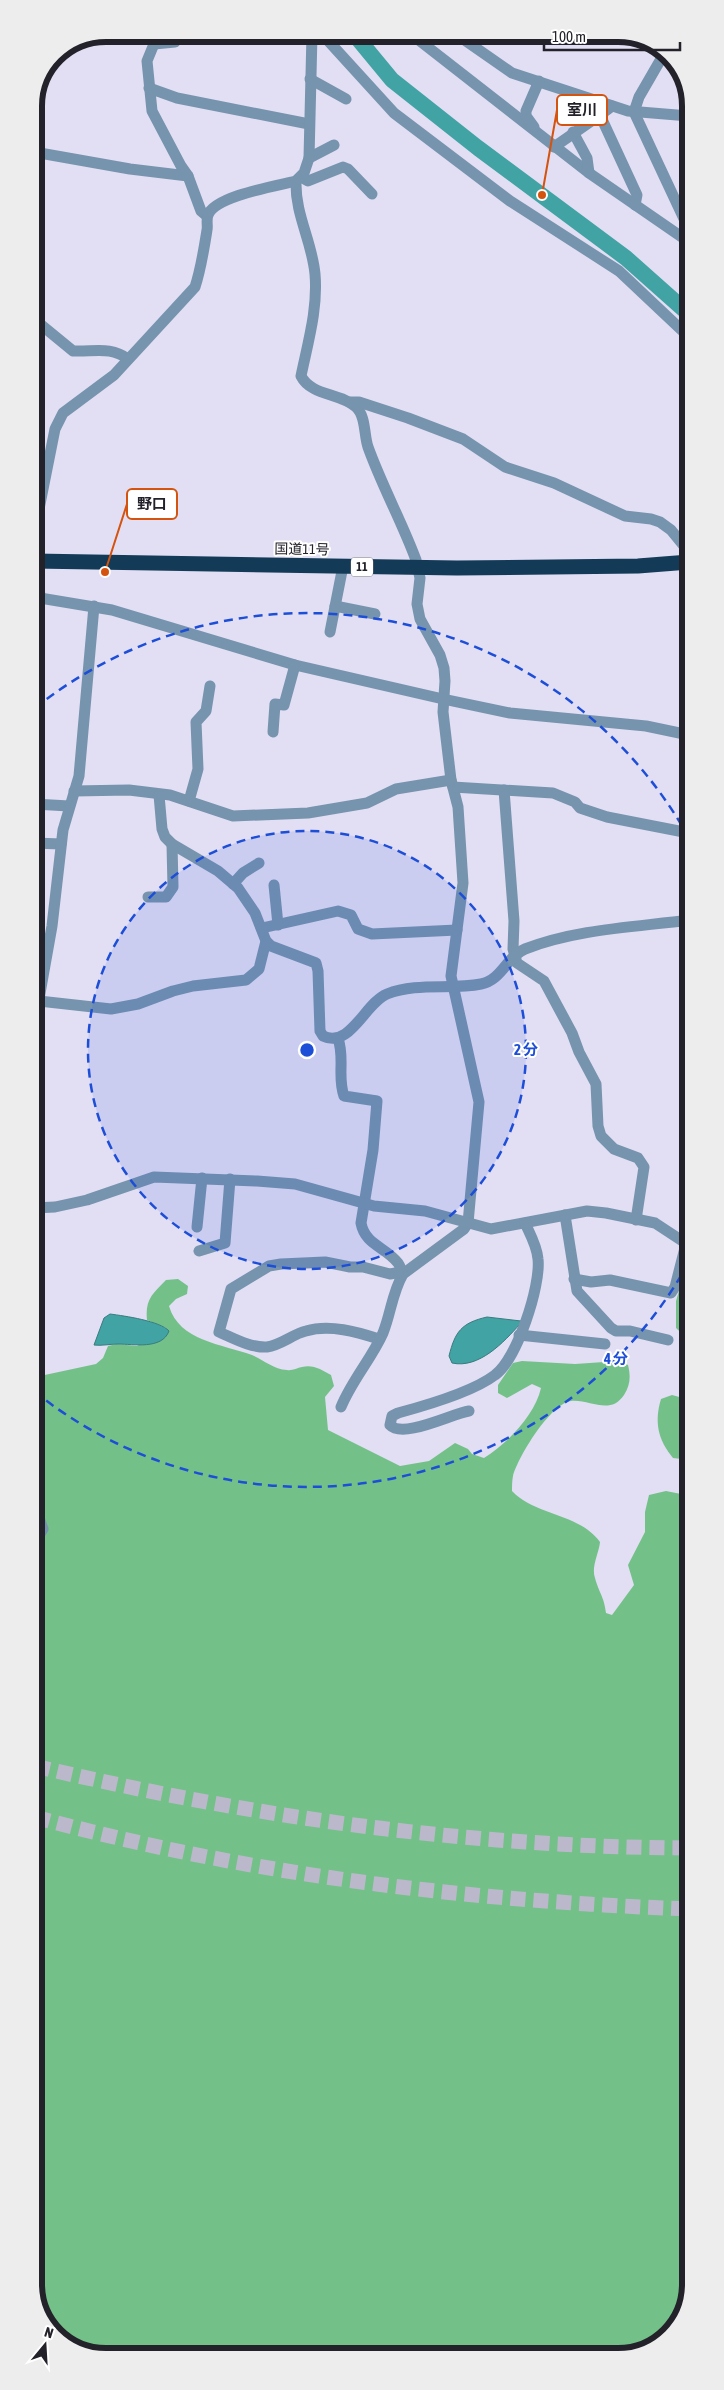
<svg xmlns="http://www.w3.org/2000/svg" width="724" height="2390" font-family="'Asap Condensed','Noto Sans JP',sans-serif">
	<rect width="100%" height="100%" fill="#e2def4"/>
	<g fill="#73c188">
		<path d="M178 1279 188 1286 187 1294 176 1299 169 1306C179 1341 222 1344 252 1355 264 1360 273 1369 287 1370 292 1371 297 1368 302 1367 313 1364 322 1370 331 1375L334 1386 325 1397 328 1430 400 1466 429 1461 455 1443 468 1449 472 1454 484 1458C507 1444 535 1415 541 1388L532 1384 507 1398 498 1393V1385L513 1363 522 1361 575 1364 619 1361 628 1365C631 1377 630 1385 624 1395 610 1416 590 1399 571 1401 550 1404 518 1457 513 1476 512 1481 512 1486 512 1491 536 1516 579 1513 600 1542 599 1553 591 1567 595 1578 599 1593 604 1596 606 1613L612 1615 634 1585 628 1565 645 1532V1512L649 1495 666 1491 686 1495 690 1491V2284L675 2328 632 2355 101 2356 58 2338 35 2298V1382L40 1376 96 1364 103 1358 108 1346 117 1344 137 1346 166 1328 147 1320C145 1300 152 1294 166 1280Z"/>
		<path d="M687 1289 690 1290V1341L676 1328V1301L679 1291Z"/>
		<path d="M672 1395 690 1400V1460L673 1458C658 1440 654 1422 661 1399Z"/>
	</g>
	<g fill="#41a3a4" stroke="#387c7f">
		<path d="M110 1314C125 1316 160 1321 169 1331 162 1350 133 1344 118 1344 110 1344 102 1346 94 1345L104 1318Z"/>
		<path d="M487 1317 521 1321 520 1324C504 1342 479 1369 452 1363L449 1356C455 1332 461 1323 487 1317Z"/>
	</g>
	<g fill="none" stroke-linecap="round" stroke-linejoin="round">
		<path stroke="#41a3a4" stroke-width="16" d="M354 34 392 80 478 148 626 258 689 314"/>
		<g stroke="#bcb8cb" stroke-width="15" stroke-dasharray="15 8" stroke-linecap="butt">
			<path d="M35 1766C250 1817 469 1847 690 1848"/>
			<path d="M35 1817C248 1875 469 1901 690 1909"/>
		</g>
		<g stroke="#7694ad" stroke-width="11">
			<path d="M151 34 154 44 147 61 152 111 181 166 188 176 201 211 207 216"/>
			<path d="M322 34 394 113 510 201 619 271 689 337"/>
			<path d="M411 34 589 173 689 242"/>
			<path d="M456 34 512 73 628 111 689 116"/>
			<path d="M154 44 175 42 180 34"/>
			<path d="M665 52 639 97 634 112 685 221 689 226"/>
			<path d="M310 79 346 99"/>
			<path d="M149 88 177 98 309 124"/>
			<path d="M612 106 600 115 637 195 635 205"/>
			<path d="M534 127 526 116V111L539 81"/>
			<path d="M573 132 587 158 589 173"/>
			<path d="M554 147 600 115"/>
			<path d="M34 152 130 169 188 176"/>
			<path d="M309 158 334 145"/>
			<path d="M301 177 308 181 343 167 348 169 372 194"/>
			<path d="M296 181C295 215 312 241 315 274 318 309 308 342 301 376 311 396 341 393 356 407 366 416 364 436 368 447 382 486 402 522 416 560L420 578 417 604 420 619 440 655 444 668 445 681 443 712 451 780 458 807 463 883 451 976 479 1102 468 1223 464 1229 403 1274C392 1293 391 1313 383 1333 372 1358 352 1380 341 1407"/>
			<path d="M34 319 73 351C94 352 111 346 128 359"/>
			<path d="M350 402H359L408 418 463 439 505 467 554 483 625 516 651 519 660 522 671 530 689 552"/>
			<path d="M34 534 55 429 63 413 114 375 195 287C201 269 204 249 207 230 208 226 206 220 208 215 215 196 276 186 296 181L304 173 309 158 312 34"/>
			<path d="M37 561 40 598"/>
			<path d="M34 597 112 610 295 665 443 699 510 713 646 726 689 735"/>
			<path d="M335 606 375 614"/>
			<path d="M330 632 343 566"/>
			<path d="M273 732 275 704 284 705 295 665"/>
			<path d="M453 787 553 793 575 802 580 808 607 817 689 833"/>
			<path d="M504 790 514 921 513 949 517 963 544 981 572 1033 579 1052 596 1084 598 1126 601 1136 614 1149 638 1158 644 1167 636 1220"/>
			<path d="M74 791 129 790 170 795 233 816 308 813 367 803 396 789 451 780"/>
			<path d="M159 795 162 829 165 837 172 844 218 871 238 888 255 913 266 941 271 946 316 963 318 971 320 1031 323 1036C350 1049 365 1003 387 994 417 982 451 990 481 984 502 980 507 956 525 949 576 929 636 927 689 920"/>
			<path d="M189 801 198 769 196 722 206 711 210 686"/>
			<path d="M34 804 69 806"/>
			<path d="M34 843 61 844"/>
			<path d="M233 884 243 873 259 863"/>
			<path d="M274 885 278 925"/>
			<path d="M148 897H166L173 887 172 844"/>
			<path d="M262 928 338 911 351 915 358 929 372 934 457 930"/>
			<path d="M39 1001 111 1009 138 1004 173 991 193 986 246 980 259 969 266 941"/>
			<path d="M34 1027 52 926 63 830 79 776 94 606"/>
			<path d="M338 1039C345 1057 337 1077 344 1096L377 1101 373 1150 361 1223C365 1245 386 1247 398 1263 401 1267 401 1271 403 1274"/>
			<path d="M34 1208 55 1207 87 1200 154 1177 257 1181 295 1184 374 1206 425 1211 491 1229 587 1211 606 1213 655 1223 690 1246"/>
			<path d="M565 1215 577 1291 611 1328 616 1331H630L668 1340"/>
			<path d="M197 1227 202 1178"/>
			<path d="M199 1251 225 1243 230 1179"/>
			<path d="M574 1279 591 1282 610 1280 671 1293 675 1287 686 1244"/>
			<path d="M519 1335 605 1344"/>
			<path d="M379 1339C357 1332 330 1324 306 1331 293 1334 281 1345 267 1347 251 1348 233 1338 219 1332L231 1289 269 1266 281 1264 325 1262 350 1267H363L390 1274 401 1272"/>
			<path d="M469 1411C451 1414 403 1439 390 1425L392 1416 398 1413C424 1406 474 1391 495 1375 517 1359 541 1286 538 1259 537 1246 530 1234 525 1223"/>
			<path d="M35 1507 43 1529 40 1534H35"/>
		</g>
		<path stroke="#133b58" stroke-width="15" d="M34 561 457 568 638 566 689 562"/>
	</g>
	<circle cx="307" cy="1050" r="219" fill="#1d4ed8" fill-opacity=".12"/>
	<g fill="none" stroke="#1d4ed8" stroke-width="2.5" stroke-dasharray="9 6">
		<circle cx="307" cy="1050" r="219"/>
		<path d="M689 1262A437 437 0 0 1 35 1392M35 708A437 437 0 0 1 689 838"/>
	</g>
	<g text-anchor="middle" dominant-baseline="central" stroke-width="4" stroke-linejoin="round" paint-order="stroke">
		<rect fill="#fff" stroke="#656469" stroke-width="1" x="351" y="557.5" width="22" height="19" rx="4"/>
		<g font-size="12" font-weight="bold" fill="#232129">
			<text x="362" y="567">11</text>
		</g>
		<g font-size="14" fill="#232129" stroke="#fff">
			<text transform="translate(302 549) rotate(1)">国道11号</text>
		</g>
	</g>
	<path d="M0 0H724V2390H0ZM106 42H618A64 64 0 0 1 682 106V2284A64 64 0 0 1 618 2348H106A64 64 0 0 1 42 2284V106A64 64 0 0 1 106 42Z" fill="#ededee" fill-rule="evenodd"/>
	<path fill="none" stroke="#232129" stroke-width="6" d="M106 42H618A64 64 0 0 1 682 106V2284A64 64 0 0 1 618 2348H106A64 64 0 0 1 42 2284V106A64 64 0 0 1 106 42Z"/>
	<circle cx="307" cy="1050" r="8" fill="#1d4ed8" stroke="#fff" stroke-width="2.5"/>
	<g font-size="15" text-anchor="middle" font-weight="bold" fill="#1d4ed8" stroke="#fff" stroke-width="4" stroke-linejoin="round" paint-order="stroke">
		<text x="526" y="1055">2 分</text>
		<text x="616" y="1364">4 分</text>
	</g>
	<path fill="none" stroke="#d4530f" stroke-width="2" d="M542 195L557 110M105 572L127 504"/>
	<g fill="#d4530f" stroke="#fff" stroke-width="2">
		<circle cx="542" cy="195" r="5"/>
		<circle cx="105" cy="572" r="5"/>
	</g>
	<g fill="#fff" stroke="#d4530f" stroke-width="2">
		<rect x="557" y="95" width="50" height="30" rx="5"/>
		<rect x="127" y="489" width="50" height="30" rx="5"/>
	</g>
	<g font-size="15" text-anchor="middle" font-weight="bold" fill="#232129">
		<text x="582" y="115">室川</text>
		<text x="152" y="509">野口</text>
	</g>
	<g transform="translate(45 2345) rotate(18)" stroke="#ffffff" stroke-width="4" paint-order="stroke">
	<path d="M0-4L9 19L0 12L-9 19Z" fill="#232129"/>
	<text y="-8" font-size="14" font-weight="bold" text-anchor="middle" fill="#232129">N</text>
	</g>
	<path d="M544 42v8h136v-8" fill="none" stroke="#232129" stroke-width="2.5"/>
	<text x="552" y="42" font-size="15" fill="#232129" stroke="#ffffff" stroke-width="4" paint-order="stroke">100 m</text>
</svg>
